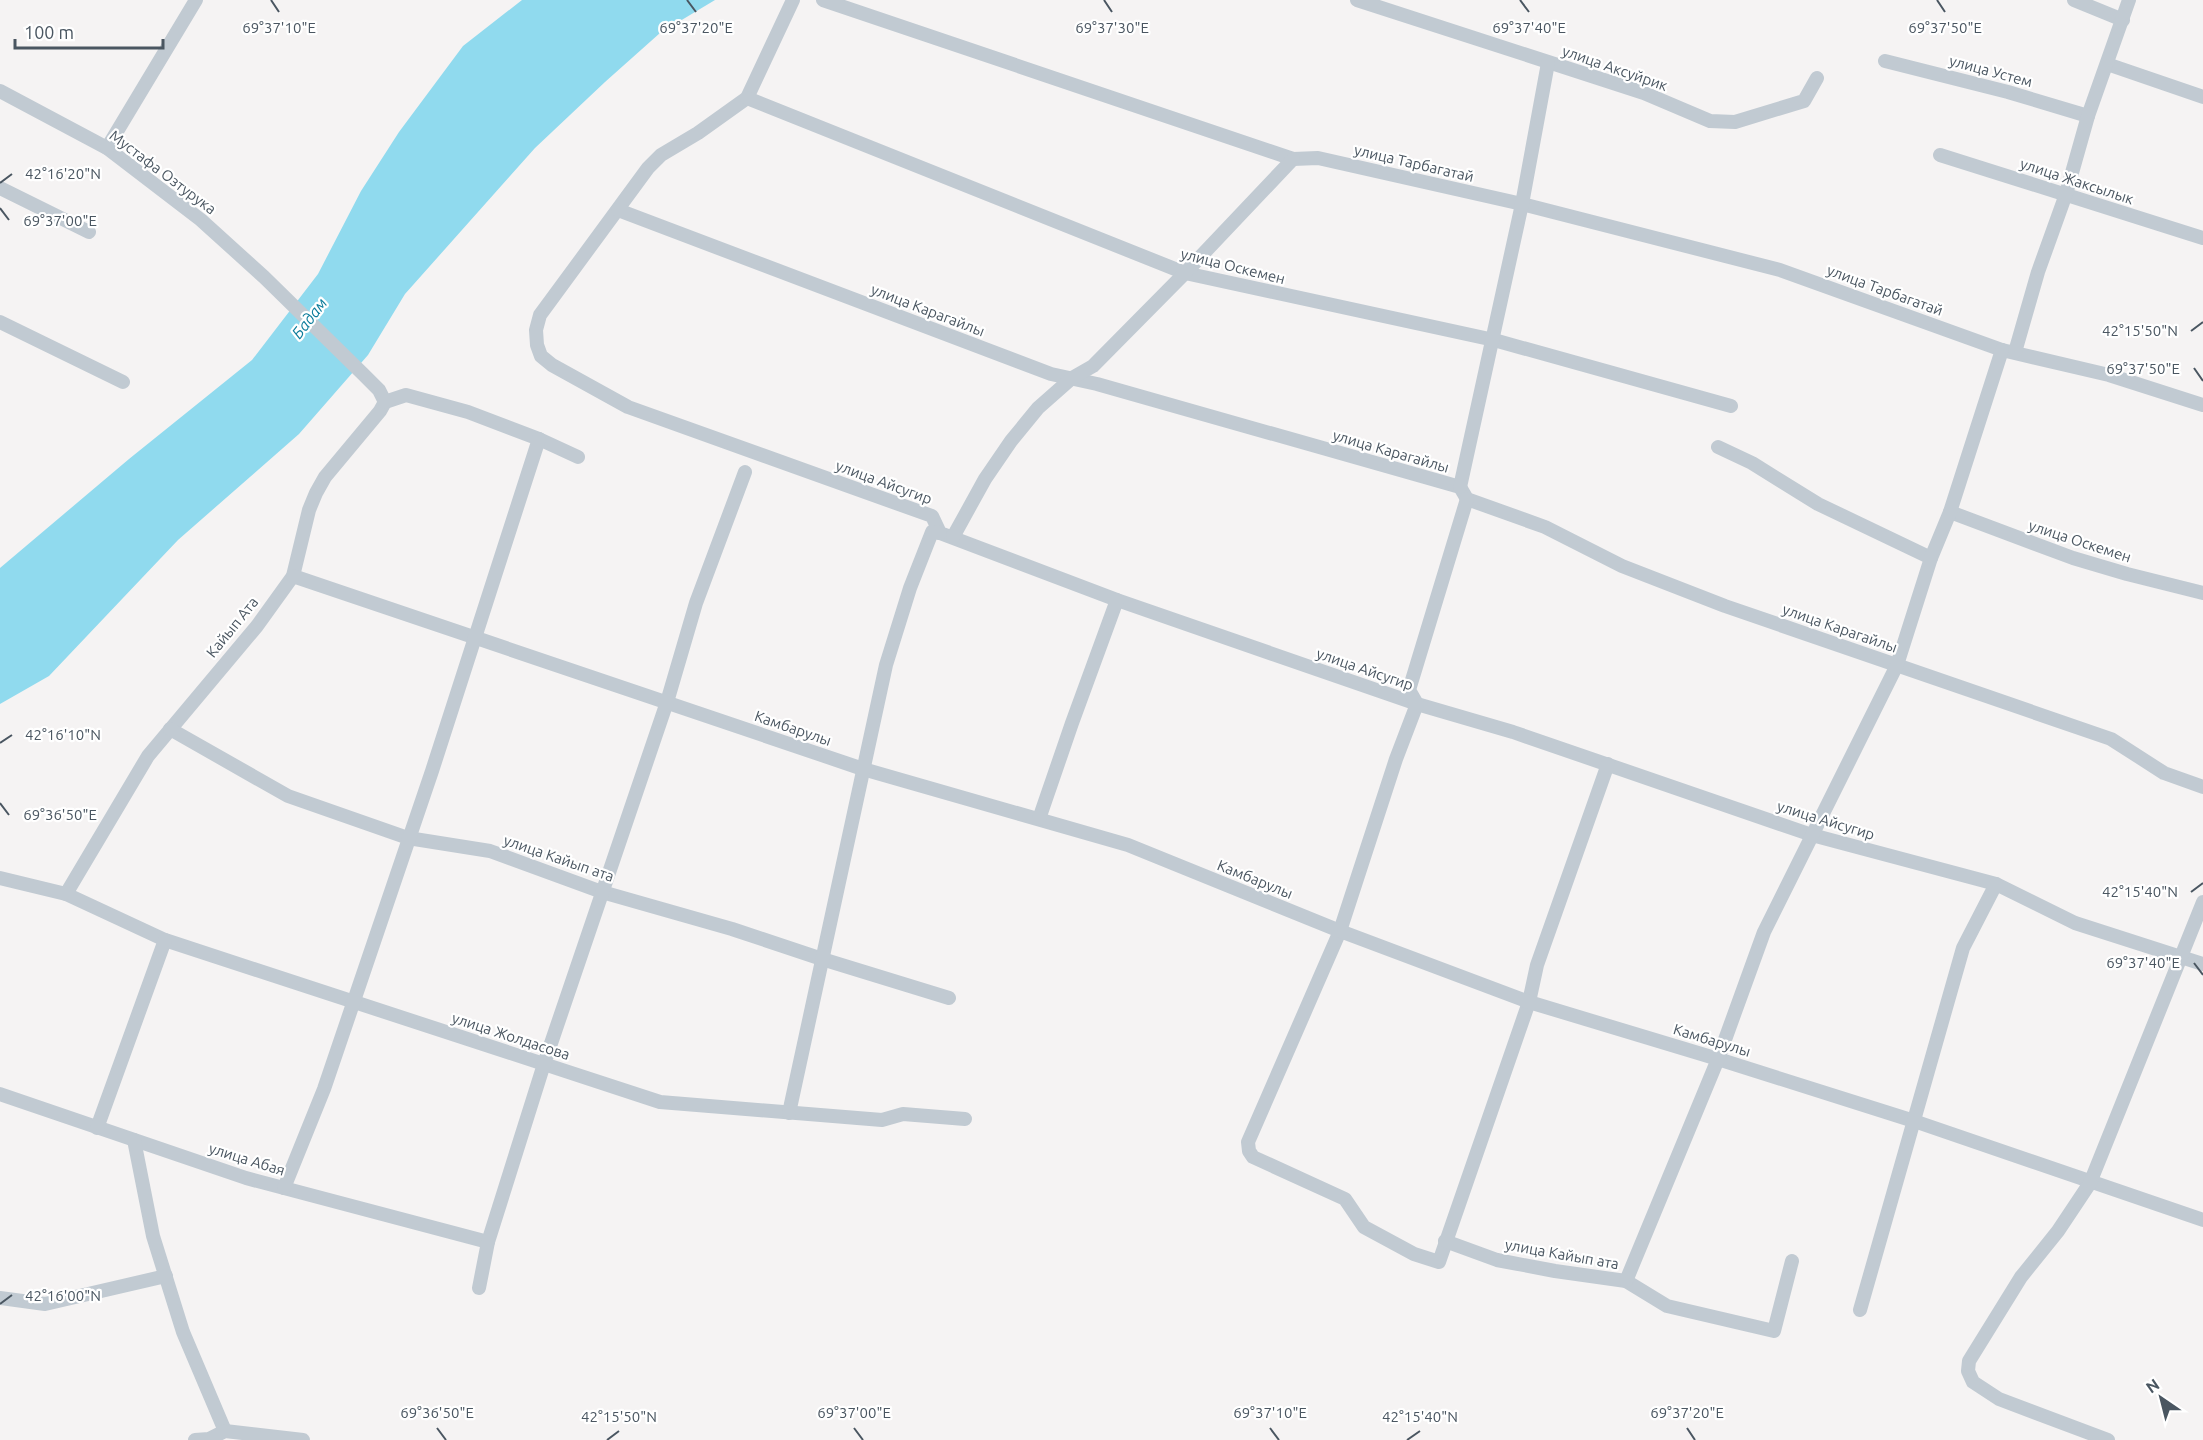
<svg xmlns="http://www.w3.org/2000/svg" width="2203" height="1440" font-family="Ubuntu,sans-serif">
	<rect width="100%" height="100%" fill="#f5f3f3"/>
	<path fill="#90daee" d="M522 0H715L660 33 605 82 535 148 405 294 368 355 299 434 178 540 49 676 0 704V568L129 459 252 360 318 274 361 191 399 132 463 46Z"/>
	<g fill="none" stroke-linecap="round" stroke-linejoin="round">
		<g stroke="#c1cad2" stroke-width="14">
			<path d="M793 0 747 98 698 133 661 155 648 168 540 315 536 330 537 345 541 356 552 365 628 407 932 516 940 533 1117 600 1417 704 1513 732 1812 835 1996 884 2075 923 2203 964"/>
			<path d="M823 0 1293 159 1318 158 1522 204 1780 270 2002 350 2109 375 2203 405"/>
			<path d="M1357 0 1644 93 1710 121 1735 122 1804 101 1817 78"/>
			<path d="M2074 0 2123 20"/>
			<path d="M1885 61 2008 92 2088 116"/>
			<path d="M2107 64 2203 97"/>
			<path d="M0 91 107 148 201 220 264 277 364 375 379 390 385 402 380 411 325 477 316 493 309 510 293 576 257 626 148 756 66 894"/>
			<path d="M747 98 1185 273 1494 340 1731 406"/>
			<path d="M107 148 196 0"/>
			<path d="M1940 155 2203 238"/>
			<path d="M0 188 89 232"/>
			<path d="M618 210 1051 374 1097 384 1460 487 1467 499 1545 527 1622 566 1725 606 2111 739 2164 773 2203 787"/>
			<path d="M0 322 123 382"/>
			<path d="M2015 352 2038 272 2066 194 2088 116 2129 0"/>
			<path d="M385 402 406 395 468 412 539 439 578 457"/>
			<path d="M1718 447 1752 463 1818 504 1931 558"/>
			<path d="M1460 487 1522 204 1548 63"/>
			<path d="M1467 499 1409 690 1417 704 1396 759 1340 931 1248 1142 1249 1151 1253 1157 1345 1199 1364 1227 1414 1254 1439 1262 1529 1002 1537 965 1608 764"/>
			<path d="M1950 512 2073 558 2127 574 2203 593"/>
			<path d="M953 537 985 479 1011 441 1038 408 1072 378 1093 366 1185 273 1293 159"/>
			<path d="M293 576 863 769 1128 845 1340 931 1529 1002 1718 1059 1914 1121 2203 1220"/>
			<path d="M170 729 288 796 408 838 490 851 602 892 732 929 822 959 949 998"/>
			<path d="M1039 819 1072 723 1117 600"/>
			<path d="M0 878 66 894 165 940 660 1102 882 1120 903 1114 965 1119"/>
			<path d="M0 1094 246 1178 488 1242"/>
			<path d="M789 1113 886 665 910 588 932 532 940 533"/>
			<path d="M97 1128 165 940"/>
			<path d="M134 1140 153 1236 183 1332 225 1431"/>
			<path d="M284 1188 324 1089 432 771 539 439"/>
			<path d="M1445 1241 1497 1260 1555 1271 1626 1281 1667 1306 1774 1331 1792 1261"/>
			<path d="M1626 1281 1718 1059 1764 932 1897 665 1931 558 1950 512 2002 350"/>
			<path d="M479 1288 488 1242 544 1064 667 702 696 603 745 472"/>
			<path d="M0 1298 45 1304 166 1276"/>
			<path d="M1860 1310 1963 948 1996 884"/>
			<path d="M195 1440 209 1439 225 1431 303 1440"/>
			<path d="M2108 1440 1999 1399 1973 1382 1968 1371 1969 1361 2021 1277 2058 1231 2090 1183 2203 902"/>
		</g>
	</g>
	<path fill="none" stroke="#4a5661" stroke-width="2" d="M271 0 279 12M687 0 696 12M1104 0 1112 12M1520 0 1529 12M1937 0 1945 12M0 183 12 174M0 208 9 220M2191 331 2203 322M2194 368 2203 381M0 743 12 735M0 803 9 815M2191 892 2203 883M2194 963 2203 975M0 1304 12 1295M437 1428 446 1440M854 1428 863 1440M1270 1428 1279 1440M1687 1428 1695 1440M607 1440 619 1431M1407 1440 1420 1431"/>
	<g text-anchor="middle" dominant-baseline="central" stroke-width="4.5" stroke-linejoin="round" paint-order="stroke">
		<g font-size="15" fill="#4a5661" stroke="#fff">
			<text transform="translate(1615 68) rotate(19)">улица Аксуйрик</text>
			<text transform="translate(1991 71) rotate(15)">улица Устем</text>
			<text transform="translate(1414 163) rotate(13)">улица Тарбагатай</text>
			<text transform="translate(163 172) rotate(37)">Мустафа Озтурука</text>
			<text transform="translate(2077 181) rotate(18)">улица Жаксылык</text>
			<text transform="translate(1233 266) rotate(14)">улица Оскемен</text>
			<text transform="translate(1885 290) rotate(20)">улица Тарбагатай</text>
			<text transform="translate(928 310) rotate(21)">улица Карагайлы</text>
			<text transform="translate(1391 451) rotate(16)">улица Карагайлы</text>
			<text transform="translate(884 482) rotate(20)">улица Айсугир</text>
			<text transform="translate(2080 541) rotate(18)">улица Оскемен</text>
			<text transform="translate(232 627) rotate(-51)">Кайып Ата</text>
			<text transform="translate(1840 628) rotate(19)">улица Карагайлы</text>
			<text transform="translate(1365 669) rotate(19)">улица Айсугир</text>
			<text transform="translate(793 728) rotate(19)">Камбарулы</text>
			<text transform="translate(1826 820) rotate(17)">улица Айсугир</text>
			<text transform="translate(559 858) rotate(19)">улица Кайып ата</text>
			<text transform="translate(1255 879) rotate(22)">Камбарулы</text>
			<text transform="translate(511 1036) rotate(18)">улица Жолдасова</text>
			<text transform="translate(1712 1040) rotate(17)">Камбарулы</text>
			<text transform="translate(247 1159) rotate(17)">улица Абая</text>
			<text transform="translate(1562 1254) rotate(10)">улица Кайып ата</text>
		</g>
		<g font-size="16" font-style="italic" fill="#0c7c9b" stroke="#fff">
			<text transform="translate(309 318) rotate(-52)">Бадам</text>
		</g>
	</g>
	<g font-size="15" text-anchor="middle" fill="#4a5661" stroke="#fff" stroke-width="4.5" stroke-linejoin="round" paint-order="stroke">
		<text x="696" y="33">69°37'20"E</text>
		<text x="1945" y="33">69°37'50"E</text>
		<text x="279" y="33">69°37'10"E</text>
		<text x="1112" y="33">69°37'30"E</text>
		<text x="1529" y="33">69°37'40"E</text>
		<text x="63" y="179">42°16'20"N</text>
		<text x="60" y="226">69°37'00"E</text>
		<text x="2140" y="336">42°15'50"N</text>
		<text x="2143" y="374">69°37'50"E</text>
		<text x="63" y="740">42°16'10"N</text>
		<text x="60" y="820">69°36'50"E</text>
		<text x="2140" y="897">42°15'40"N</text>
		<text x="2143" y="968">69°37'40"E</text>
		<text x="63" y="1301">42°16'00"N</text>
		<text x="437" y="1418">69°36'50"E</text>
		<text x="854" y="1418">69°37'00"E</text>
		<text x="1270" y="1418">69°37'10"E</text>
		<text x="1687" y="1418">69°37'20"E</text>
		<text x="619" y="1422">42°15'50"N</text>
		<text x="1420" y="1422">42°15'40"N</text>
	</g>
	<g transform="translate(2161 1398) rotate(325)" stroke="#ffffff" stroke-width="4.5" paint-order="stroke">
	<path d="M0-4.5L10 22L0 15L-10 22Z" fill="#4a5661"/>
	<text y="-9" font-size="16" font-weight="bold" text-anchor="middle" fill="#4a5661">N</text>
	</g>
	<path d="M15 39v9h148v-9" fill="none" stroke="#4a5661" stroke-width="3"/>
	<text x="24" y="39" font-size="18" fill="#4a5661" stroke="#ffffff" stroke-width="4.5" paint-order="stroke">100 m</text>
</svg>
